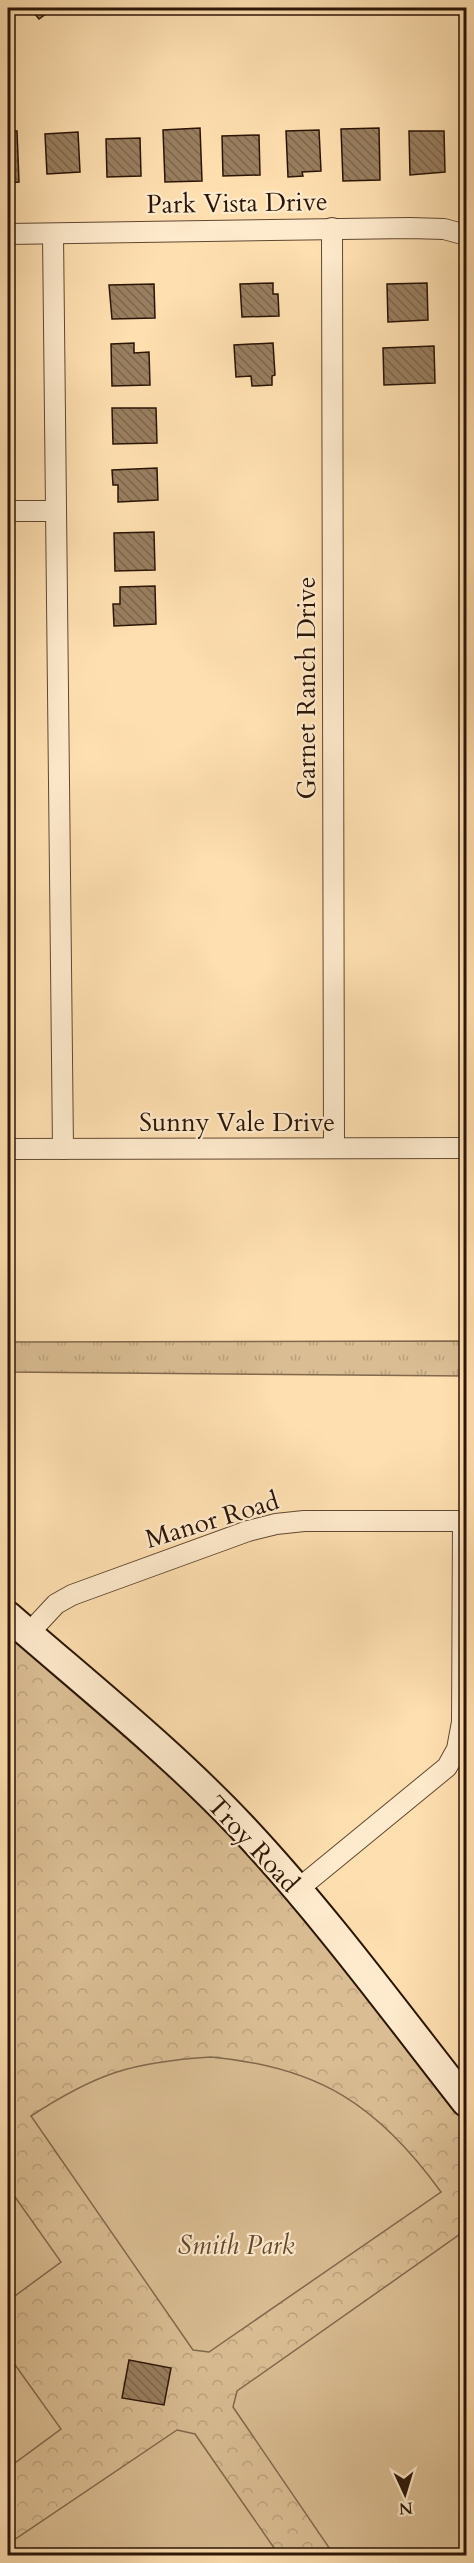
<svg xmlns="http://www.w3.org/2000/svg" width="474" height="2563" font-family="Cardo,serif">
	<defs>
		<pattern id="grass-tufts" width="24" height="20" patternUnits="userSpaceOnUse" patternTransform="scale(1.5)"><rect width="24" height="20" fill="#dabd93"/><path d="M3 7l-1-3M5 7V3M7 7l1-3M15 17l-1-3M17 17v-4M19 17l1-3" fill="none" stroke="#bba27d"/></pattern>
		<pattern id="park-crowns" width="20" height="18" patternUnits="userSpaceOnUse" patternTransform="scale(1.5)"><rect width="20" height="18" fill="#dabd93"/><path d="M2 6a3 3 0 1 1 6 0M12 15a3 3 0 1 1 6 0" fill="none" stroke="#bba27d"/></pattern>
		<pattern id="building-back-hatch" width="6" height="6" patternUnits="userSpaceOnUse" patternTransform="scale(1.5)"><rect width="6" height="6" fill="#997e5f"/><path d="M-1 5l2 2M0 0l6 6M5-1l2 2" fill="none" stroke="#7d664c"/></pattern>
	</defs>
	<rect width="100%" height="100%" fill="#fedfb0"/>
	<filter id="stains"><feTurbulence type="fractalNoise" baseFrequency=".00333" numOctaves="4"/><feColorMatrix values="0 0 0 0 .2 0 0 0 0 .09 0 0 0 0 .02 0 0 0 .5 -.17"/></filter>
	<radialGradient id="worn" r=".72"><stop offset=".6" stop-color="#630" stop-opacity="0"/><stop offset="1" stop-color="#630" stop-opacity=".3"/></radialGradient>
	<path fill="url(#grass-tufts)" stroke="#82694d" stroke-width="1.5" d="M466 1341V1376L8 1372V1342Z"/>
	<path fill="url(#park-crowns)" stroke="#82694d" stroke-width="1.5" d="M8 1633 252 1847 466 2117V2555H8Z"/>
	<g fill="#dabd93" stroke="#82694d" stroke-width="1.5">
		<path d="M211 2057C319 2067 378 2105 441 2192L209 2352 193 2350 31 2116C97 2073 132 2062 211 2057Z"/>
		<path d="M8 2187 61 2262 8 2301Z"/>
		<path d="M466 2230V2555H334L233 2407 237 2391Z"/>
		<path d="M8 2355 61 2429 8 2468Z"/>
		<path d="M177 2430 195 2434 279 2555H8V2544Z"/>
	</g>
	<g fill="url(#building-back-hatch)" stroke="#2b1507" stroke-width="1.5">
		<path d="M30 8H54L39 19Z"/>
		<path d="M200 128 202 181 165 182 163 130Z"/>
		<path d="M379 128 380 180 343 181 341 129Z"/>
		<path d="M319 130 321 171 302 172 303 176 288 177 286 131Z"/>
		<path d="M8 131H17L19 182 8 183Z"/>
		<path d="M409 131H444L445 172 410 175Z"/>
		<path d="M78 132 80 172 47 174 45 134Z"/>
		<path d="M259 135 260 175 223 176 222 136Z"/>
		<path d="M140 138 141 176 107 177 106 139Z"/>
		<path d="M273 283V294H278L279 316 242 317 240 284Z"/>
		<path d="M427 283 428 320 388 322 387 284Z"/>
		<path d="M154 284 155 318 112 319 109 285Z"/>
		<path d="M134 343V353L149 352 150 385 112 386 111 344Z"/>
		<path d="M273 343 275 375 272 376V385L252 386 251 376 236 377 234 345Z"/>
		<path d="M434 346 435 383 384 385 383 348Z"/>
		<path d="M112 408H156L157 443 113 444Z"/>
		<path d="M157 468 158 500 118 502V485H113L112 470Z"/>
		<path d="M154 532 155 570 115 571 114 533Z"/>
		<path d="M155 586 156 624 114 626 113 604H120V587Z"/>
		<path d="M129 2360 171 2368 164 2405 122 2398Z"/>
	</g>
	<g fill="none" stroke-linecap="round" stroke-linejoin="round">
		<g stroke="#604831" stroke-width="22">
			<g id="street">
				<path d="M332 228 334 1148"/>
				<path d="M8 234 410 228 444 229 466 235"/>
				<path d="M53 234 63 1149"/>
				<path d="M8 511H56"/>
				<path d="M8 1149 466 1148"/>
				<path d="M28 1634 56 1604 72 1595 248 1531 276 1524 304 1521H466"/>
				<path d="M297 1890 447 1767 457 1749 462 1722 463 1521"/>
			</g>
		</g>
		<g stroke="#2b1507" stroke-width="32">
			<path id="secondary" d="M8 1616C86 1684 170 1751 241 1826 322 1912 393 2009 466 2102"/>
		</g>
		<use href="#street" stroke="#feeacc" stroke-width="20"/>
		<use href="#secondary" stroke="#feeacc" stroke-width="28"/>
	</g>
	<g text-anchor="middle" dominant-baseline="central" stroke-width="4.5" stroke-linejoin="round" paint-order="stroke">
		<g font-size="26" fill="#2b1507" stroke="#feeacc">
			<text transform="translate(237 203) rotate(-1)">Park Vista Drive</text>
			<text transform="translate(306 688) rotate(-90)">Garnet Ranch Drive</text>
			<text x="237" y="1122">Sunny Vale Drive</text>
			<text transform="translate(212 1520) rotate(-17)">Manor Road</text>
			<text transform="translate(253 1844) rotate(47)">Troy Road</text>
		</g>
		<g font-size="26" font-style="italic" fill="#604731" stroke="#feeacc">
			<text x="236" y="2245">Smith Park</text>
		</g>
	</g>
	<rect width="474" height="2563" fill="none" stroke="#fedfb0" stroke-width="30"/>
	<rect x="9" y="9" width="456" height="2545" fill="none" stroke="#2b1507" stroke-width="3"/>
	<rect x="15" y="15" width="444" height="2533" fill="none" stroke="#2b1507" stroke-width="1.5"/>
	<g transform="translate(405 2494) rotate(176)" stroke="#feeacc" stroke-width="4.5" paint-order="stroke">
	<path d="M0-4.5L10 22L0 15L-10 22Z" fill="#2b1507"/>
	<text y="-9" font-size="16" font-weight="bold" text-anchor="middle" fill="#2b1507">N</text>
	</g>
	<rect width="100%" height="100%" filter="url(#stains)"/>
	<rect width="100%" height="100%" fill="url(#worn)"/>
</svg>
